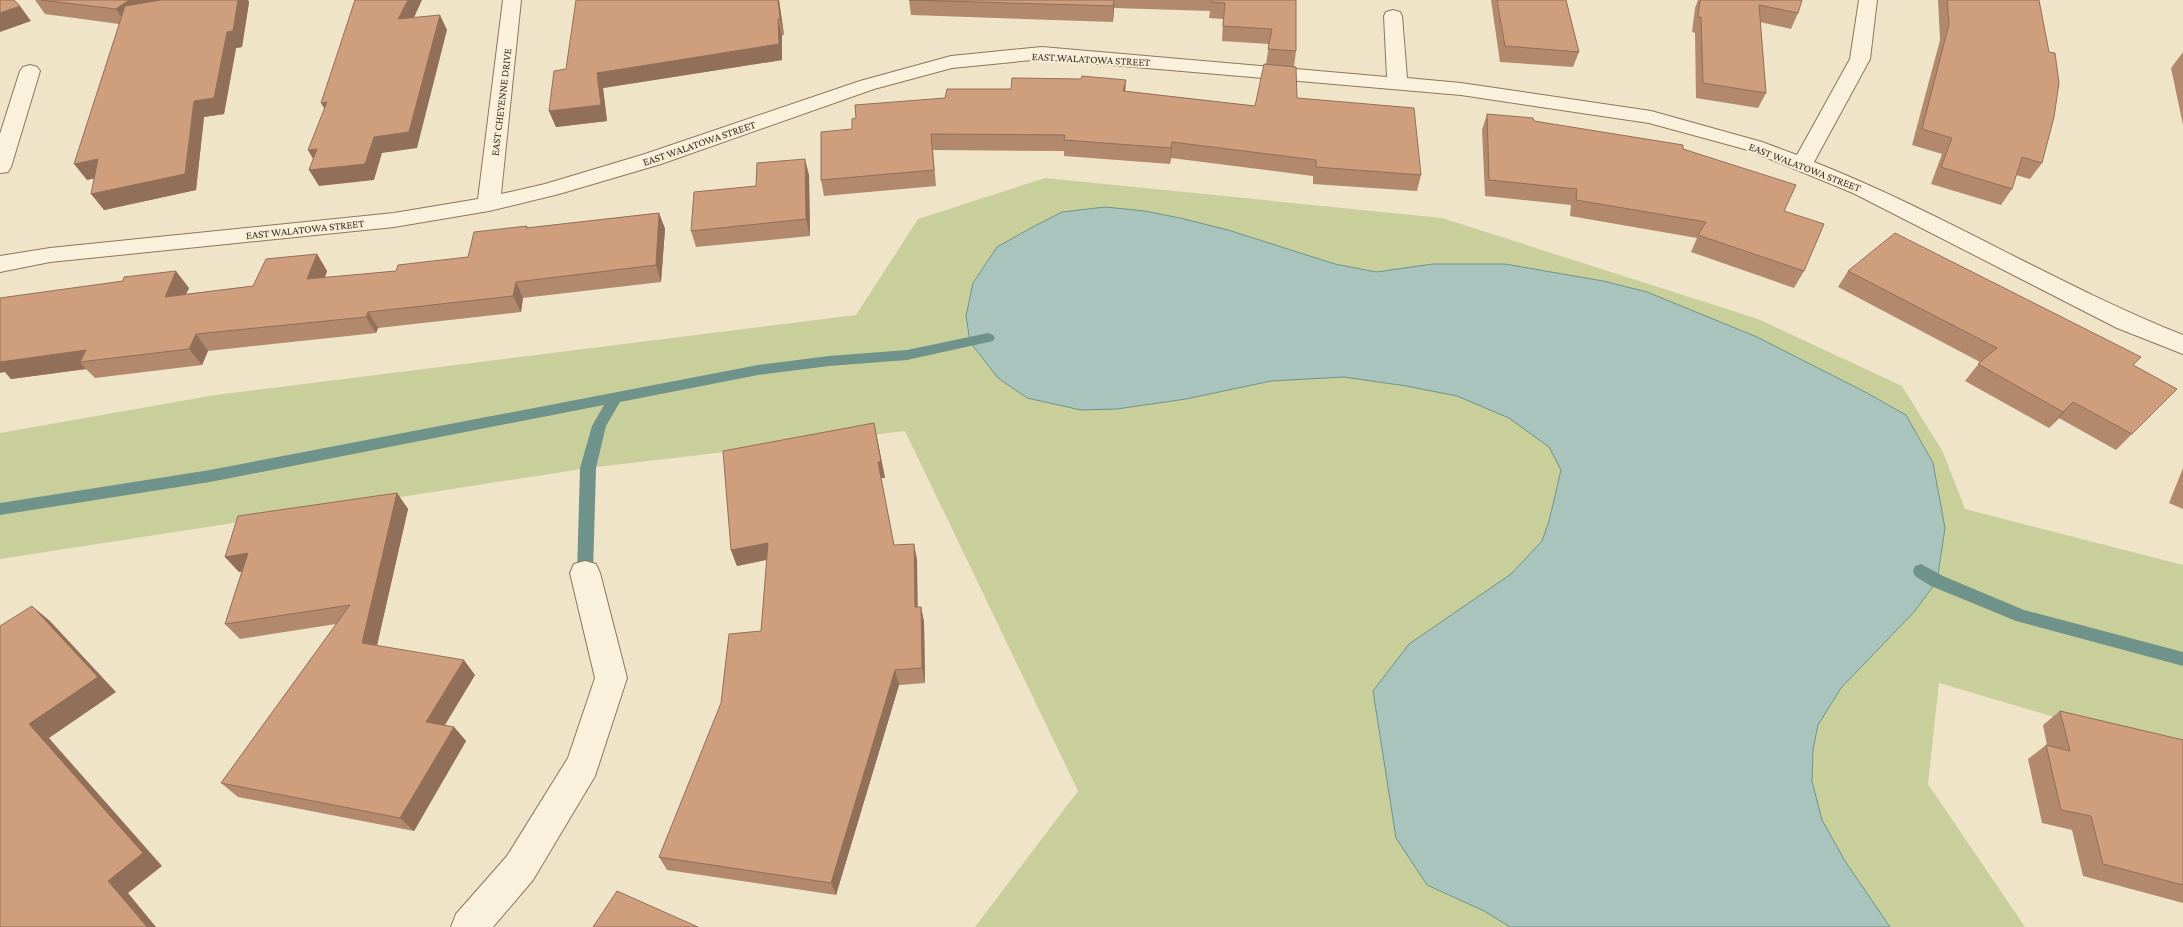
<svg xmlns="http://www.w3.org/2000/svg" width="2183" height="927" font-family="'Crimson Pro',serif">
	<rect width="100%" height="100%" fill="#f0e4c8"/>
	<path fill="#c9cf9b" d="M1045 178 1442 218 1758 319 1902 386 1943 452 1965 509 2183 565V755L1939 683 1928 784 2025 927H975L1078 791 905 431 588 468 0 559V433L215 395 856 315 918 219Z"/>
	<path fill="#a9c4bc" stroke="#6f938a" d="M1105 207 1145 211 1180 218 1228 230 1335 264 1376 272 1433 264H1505L1603 281 1647 292 1757 337 1867 393 1906 415 1933 463 1945 528 1937 581 1914 612 1841 688 1818 725 1813 749 1812 781 1822 820 1845 861 1890 927H1510L1484 911 1427 885 1396 838 1373 691 1409 644 1511 574 1542 541 1549 521 1561 470 1549 447 1509 418 1457 396 1406 386 1344 377 1271 381 1186 399 1117 409 1081 410 1027 398 998 378 970 342 966 316 973 283 997 247 1029 229 1062 212Z"/>
	<g fill="none" stroke-linecap="round" stroke-linejoin="round">
		<g fill="#6f938a" fill-rule="evenodd">
			<path d="M988 333 993 335 995 338 993 341 907 360 829 366 758 375 620 402 606 426 596 468 593 573 591 578 585 580 579 578 577 573 580 468 592 426 604 405 210 482 0 515V503L210 470 758 365 829 356 907 350Z"/>
			<path d="M1921 564 1943 576 2024 610 2183 652V666L2016 621 1931 586 1915 576 1913 571 1915 566Z"/>
		</g>
		<g stroke="#8d765c" stroke-width="2">
			<g id="minor">
				<path d="M503 0H521L501 194 545 184 645 154 860 81 951 56 1042 47 1387 77 1384 16 1386 12 1393 10 1400 12 1402 16 1407 78 1461 83 1651 111 1762 142 1797 155 1850 59 1859 0H1877L1870 59 1814 162C1941 212 2057 285 2183 335V354L2117 328 1853 193 1748 150 1649 123 1461 95 1042 59 952 68 874 89 661 164 559 194 489 211 394 227 50 262 0 272V256L50 248 394 213 478 199Z"/>
				<path d="M30 65 37 67 40 71 11 167 8 172 0 173V134L20 71 23 67Z"/>
				<path d="M585 561 596 564 600 573 627 678 595 776 533 880 493 927H451L456 914 507 856 568 758 595 678 570 573 574 564Z"/>
			</g>
		</g>
		<use href="#minor" fill="#faf1dc" fill-rule="evenodd"/>
	</g>
	<g fill="#b2896c">
		<path d="M35 0H248L249 2 242 47 236 48 224 114 204 117 196 190 104 210 94 178 87 180 119 24 45 14Z"/>
		<path d="M779 0 784 35H782V60L603 88 607 121 556 127 549 111 566 69Z"/>
		<path d="M909 0H1296V51L1294 67 1297 98 1421 175 1417 191 1313 184V176L1171 158 1170 164 1064 156V151L933 150 936 186 824 196 821 180 852 129 1125 91 1255 106 1266 64 1269 44 1222 41 1223 19 1209 18 1210 11 1114 8 1113 22 911 15Z"/>
		<path d="M1491 0H1566L1579 52 1573 67 1500 62Z"/>
		<path d="M1698 0H1802L1798 13 1791 29 1760 22 1766 93 1758 108 1696 98 1695 33 1692 32 1695 8Z"/>
		<path d="M1938 0H2039L2042 163 2030 179 2016 175 2012 189 2001 205 1931 184 1942 154 1912 145 1940 40Z"/>
		<path d="M2183 52V125L2171 68Z"/>
		<path d="M1487 114 1534 121 1683 149 1784 211 1804 271 1794 288 1691 252 1697 238 1570 216 1571 205 1485 196 1482 130Z"/>
		<path d="M809 175 810 236 696 247 691 231 756 186Z"/>
		<path d="M659 213 665 229 661 282 523 298 521 312 378 328 376 333 208 351 202 365 95 378 86 369 11 379 5 372 189 288 186 294 253 286 317 254 327 271 325 278 396 271 468 257 527 226V228Z"/>
		<path d="M1848 271 2133 366 2177 389 2116 450 2059 418 2049 428 1965 381 1980 362 1838 287Z"/>
		<path d="M874 423 885 478H881L894 545 917 559V607H921L924 622 925 683 899 685 836 895 667 870 659 857 761 631 767 560 737 566 731 550Z"/>
		<path d="M2183 468V509L2169 503Z"/>
		<path d="M397 493 408 509 377 646 475 675 445 725 454 727 466 741 414 831 238 797 221 783 336 624 240 639 225 624 242 571 239 572 225 557Z"/>
		<path d="M2060 711 2183 740V903L2083 876 2072 830 2042 823 2028 759 2046 745H2047L2043 725Z"/>
	</g>
	<g fill="#916f58">
		<path d="M129 0H161L126 24 116 9Z"/>
		<path d="M238 0H248L249 2 242 47 236 48 224 114 204 117 196 190 104 210 91 194 194 101 227 32Z"/>
		<path d="M408 0H422L406 35 398 19Z"/>
		<path d="M778 0H779L784 35 780 19Z"/>
		<path d="M1114 0V8L1113 22V6Z"/>
		<path d="M20 6 31 21 0 32V13Z"/>
		<path d="M440 15 447 30 417 148 382 153 374 180 319 186 309 170Z"/>
		<path d="M778 19 782 35V60L603 88 607 121 556 127 549 111 597 73Z"/>
		<path d="M1126 80 1125 95 1123 91Z"/>
		<path d="M327 102 330 118 321 103Z"/>
		<path d="M1172 142 1171 158 1170 164 1171 148Z"/>
		<path d="M317 149V166L308 150Z"/>
		<path d="M98 159 110 175 87 180 74 164Z"/>
		<path d="M805 159 809 175 810 236 806 219Z"/>
		<path d="M659 213 665 229 661 282 656 265Z"/>
		<path d="M317 254 327 271 317 296 307 279Z"/>
		<path d="M176 271 189 288 177 313 165 297Z"/>
		<path d="M516 282 523 298 521 312 513 296Z"/>
		<path d="M368 312 378 328 376 333 366 317Z"/>
		<path d="M196 334 208 351 202 365 189 349Z"/>
		<path d="M86 350 80 362 86 369 11 379 5 372 0 373V354Z"/>
		<path d="M2073 402 2059 418 2049 428 2063 412Z"/>
		<path d="M874 423 885 478H881L878 462Z"/>
		<path d="M397 493 408 509 374 658 362 643Z"/>
		<path d="M768 543 774 558 737 566 731 550Z"/>
		<path d="M914 544 917 559 918 622 915 607Z"/>
		<path d="M248 553 262 568 239 572 225 557Z"/>
		<path d="M32 606 50 621 116 692 49 738 162 866 128 893 156 927H147L108 881 29 724Z"/>
		<path d="M921 607 924 622 925 683 922 668Z"/>
		<path d="M464 660 475 675 438 736 426 722Z"/>
		<path d="M895 670 899 685 836 895 831 883Z"/>
		<path d="M454 727 466 741 414 831 400 818Z"/>
	</g>
	<g fill="#cf9f7d" stroke="#916f58">
		<path d="M0 0H14L20 6 0 13Z"/>
		<path d="M41 0H129L116 9Z"/>
		<path d="M161 0H238L233 31 227 32 214 98 194 101 185 174 91 194 98 159 74 164 125 6Z"/>
		<path d="M355 0H408L398 19 440 15 409 132 374 137 365 164 309 170 317 149 308 150 327 102 321 103Z"/>
		<path d="M576 0H778L780 19H778L779 44 597 73 601 105 549 111 554 71 566 69Z"/>
		<path d="M909 0H1114L1113 6Z"/>
		<path d="M1211 0H1296V51L1268 49 1272 29 1223 26 1225 3 1211 2Z"/>
		<path d="M1497 0H1566L1579 52 1505 46Z"/>
		<path d="M1700 0H1802L1798 13 1759 5 1766 93 1703 83 1701 17H1698Z"/>
		<path d="M1947 0H2039L2049 52 2055 53 2059 83 2054 117 2042 163 2022 157 2012 189 1941 167 1952 138 1922 129 1949 24Z"/>
		<path d="M1264 64 1296 67 1297 98 1414 108 1421 175 1316 167V160L1172 142 1171 148 1064 140 1065 135 931 134 934 170 821 180V132L852 129V119L856 118 855 105 945 98 947 89H1011L1012 78 1081 79 1082 76 1126 80 1123 91 1255 106Z"/>
		<path d="M1487 114 1533 118 1534 121 1683 145V149L1796 185 1784 211 1824 224 1804 271 1698 235 1706 222 1576 200 1577 189 1489 180Z"/>
		<path d="M805 159 806 219 691 231 694 192 756 186 757 163Z"/>
		<path d="M659 213 656 265 516 282 513 296 368 312 366 317 196 334 189 349 80 362 86 350 0 362V298L123 281 124 277 176 271 165 297 253 286 266 259 317 254 307 279 396 271 398 265 468 257 474 232 527 226 526 228Z"/>
		<path d="M1895 233 2141 357 2133 365 2177 389 2132 434 2073 402 2063 412 1978 364 1997 348 1848 271Z"/>
		<path d="M874 423 881 462H878L894 545 914 544 915 607H921L922 668 895 670 831 883 659 857 721 703 729 634 761 631 768 543 731 550 723 451Z"/>
		<path d="M397 493 362 643 464 660 426 722 454 727 400 818 221 783 350 605 225 624 248 553 225 557 238 516Z"/>
		<path d="M32 606 98 677 29 724 143 853 108 881 147 927H0V626Z"/>
		<path d="M2060 711 2183 740V885L2103 864 2091 816 2061 810 2046 745 2070 751Z"/>
		<path d="M617 891 698 927H593Z"/>
	</g>
	<g text-anchor="middle" dominant-baseline="central" stroke-width="4" stroke-linejoin="round" paint-order="stroke">
		<g font-size="11" fill="#3d2e20" stroke="#f7eed8">
			<text transform="translate(1091 59) rotate(3)">EAST WALATOWA STREET</text>
			<text transform="translate(501 102) rotate(-83)">EAST CHEYENNE DRIVE</text>
			<text transform="translate(699 143) rotate(-19)">EAST WALATOWA STREET</text>
			<text transform="translate(1805 167) rotate(21)">EAST WALATOWA STREET</text>
			<text transform="translate(305 229) rotate(-6)">EAST WALATOWA STREET</text>
		</g>
	</g>
</svg>
